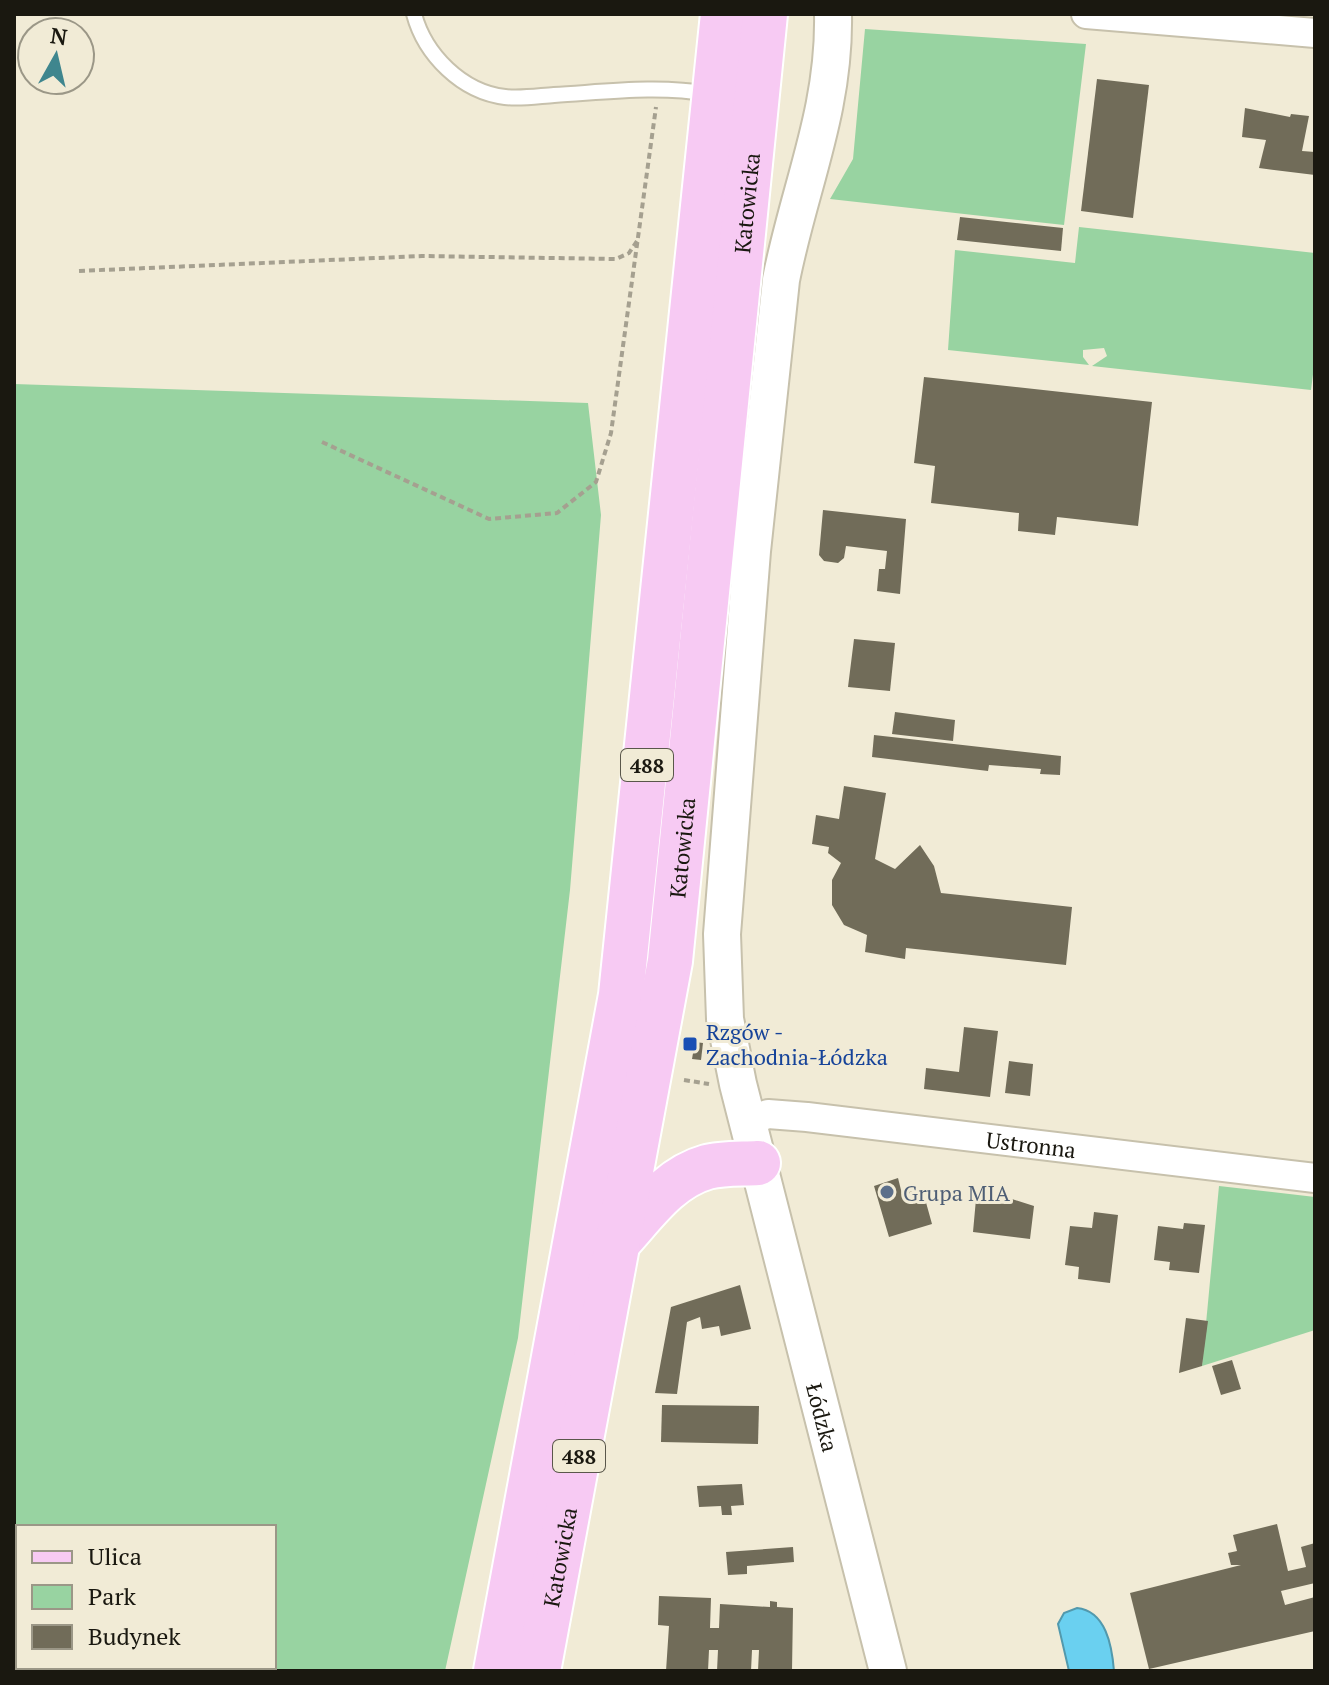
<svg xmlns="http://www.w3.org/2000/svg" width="1329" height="1685" font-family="'PT Serif',serif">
	<rect width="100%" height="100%" fill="#f1ebd6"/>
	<g fill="#98d3a1" fill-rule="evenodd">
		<path d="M865 29 1086 44 1064 225 830 199 853 159Z"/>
		<path d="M1079 227 1315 253V359L1311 390 1092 366 1107 356 1104 348 1083 350V357L1089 365 948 350 955 250 1075 263Z"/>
		<path d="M14 384 588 403 601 515 570 890 518 1338 445 1671H14ZM274 1527V1667H18V1527Z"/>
		<path d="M1219 1186 1315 1197V1330L1202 1366Z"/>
	</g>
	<path fill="#6ad0f0" stroke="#5299ad" stroke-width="2" d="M1077 1608C1106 1611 1112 1646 1114 1671H1069L1058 1624 1064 1613Z"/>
	<g fill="#716c59">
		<path d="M1097 79 1149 85 1133 218 1081 211Z"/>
		<path d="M1245 108 1290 117 1291 114 1309 116 1302 151 1315 152V175L1259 168 1266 140 1242 137Z"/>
		<path d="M960 217 1063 228 1061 251 957 240Z"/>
		<path d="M924 377 1152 402 1138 526 1057 517 1055 535 1018 531 1019 513 931 503 935 466 914 463Z"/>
		<path d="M823 510 906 519 900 594 877 591 879 569H885L887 551 846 546 844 558 838 563 824 561 819 555Z"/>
		<path d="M854 639 895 643 890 691 848 687Z"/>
		<path d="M895 712 955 720 953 741 892 734Z"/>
		<path d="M874 735 1061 756 1060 775 1040 774 1041 769 989 765 988 771 872 757Z"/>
		<path d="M844 786 886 793 875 859 895 869 920 845 934 866 941 893 1072 907 1066 965 906 948 905 959 865 952 867 935 844 925 832 905V880L841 863 828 853 829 847 812 844 816 815 839 819Z"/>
		<path d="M964 1027 998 1031 990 1097 924 1089 926 1068 959 1072Z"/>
		<path d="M695 1042 703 1043 701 1060 692 1059Z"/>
		<path d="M1009 1061 1033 1064 1030 1096 1005 1093Z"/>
		<path d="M898 1178 902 1194 922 1188 932 1224 889 1237 874 1186Z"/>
		<path d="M1009 1198 1034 1206 1030 1239 973 1232 976 1199 1008 1203Z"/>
		<path d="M1094 1212 1118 1215 1110 1283 1078 1279 1079 1267 1065 1265 1070 1226 1092 1228Z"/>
		<path d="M1184 1223 1205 1225 1199 1273 1169 1270 1170 1262 1154 1260 1158 1226 1183 1229Z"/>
		<path d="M740 1285 751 1329 721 1336 719 1326 702 1329 700 1317 687 1322 677 1394 655 1393 671 1307Z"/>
		<path d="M1186 1318 1208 1321 1202 1366 1179 1373Z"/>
		<path d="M1232 1360 1241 1389 1221 1395 1212 1366Z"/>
		<path d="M662 1405 759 1406 758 1444 661 1442Z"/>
		<path d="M742 1484 744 1505 731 1506 732 1515H722L721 1506 699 1507 697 1486Z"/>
		<path d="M1277 1524 1288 1571 1306 1567 1301 1547 1315 1543V1583L1281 1591 1285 1605 1315 1597V1631L1149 1669 1130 1593 1241 1565H1231L1228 1553 1237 1551 1233 1535Z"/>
		<path d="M793 1547 794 1562 747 1566V1574L728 1575 726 1552Z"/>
		<path d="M659 1596 711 1598 710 1628H719L720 1604 770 1607V1601L777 1602V1607L793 1608 792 1671H758L759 1650H752L751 1671H717L718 1650H709L708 1671H666L669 1626 658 1625Z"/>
	</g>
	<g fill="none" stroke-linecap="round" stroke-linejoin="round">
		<g stroke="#c7c1ac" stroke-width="18">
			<path id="service" d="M414 14C425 55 462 92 505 97 520 99 539 96 554 95 606 92 658 85 709 94"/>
		</g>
		<g stroke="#c7c1ac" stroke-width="32">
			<g id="minor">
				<path d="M1086 14 1315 33"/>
				<path id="s1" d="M748 1121 768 1114 807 1117 1315 1178"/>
			</g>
		</g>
		<g stroke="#c7c1ac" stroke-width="40">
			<g id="tertiary">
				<path id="s2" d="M833 14C835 111 799 188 781 280L752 551 722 934 725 1019 738 1084 888 1671"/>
			</g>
		</g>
		<g stroke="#fff" stroke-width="48">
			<g id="primary">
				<path d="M620 1240C645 1213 668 1178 707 1167 722 1163 741 1164 758 1163"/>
				<path d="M496 1671 621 995 723 14"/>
				<path id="s3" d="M538 1671 670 961 765 14"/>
			</g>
		</g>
		<g stroke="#a5a090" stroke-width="4" stroke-dasharray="6 4" stroke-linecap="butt">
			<path d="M79 271 422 256 616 259 629 253 637 241"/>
			<path d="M322 442 489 519 557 513 596 482 611 433 656 107"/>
			<path d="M684 1080 709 1084"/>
		</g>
		<use href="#service" stroke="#fff" stroke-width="14"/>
		<use href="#minor" stroke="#fff" stroke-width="28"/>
		<use href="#tertiary" stroke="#fff" stroke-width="36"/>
		<use href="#primary" stroke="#f7caf3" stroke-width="44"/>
	</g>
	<rect fill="#1a4fb4" stroke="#f1ebd6" stroke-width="3" x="682" y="1036" width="16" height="16" rx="4"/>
	<circle fill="#5c6f8a" stroke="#f1ebd6" stroke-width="3" cx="887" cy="1192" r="8"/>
	<g text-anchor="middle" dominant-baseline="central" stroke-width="6" stroke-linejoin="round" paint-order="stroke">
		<g fill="#f1ebd6" stroke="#5a574b" stroke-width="2">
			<rect x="621" y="749" width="52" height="32" rx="6"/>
			<rect x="553" y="1440" width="52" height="32" rx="6"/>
		</g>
		<g font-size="20" font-weight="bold" fill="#1a1810">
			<text x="647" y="765">488</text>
			<text x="579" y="1456">488</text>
		</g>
		<g font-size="22" fill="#1a1810" stroke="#f1ebd6">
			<text stroke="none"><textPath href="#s3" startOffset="1484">Katowicka</textPath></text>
			<text stroke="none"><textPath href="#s3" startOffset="836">Katowicka</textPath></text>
			<text stroke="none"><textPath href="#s1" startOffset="286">Ustronna</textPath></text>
			<text stroke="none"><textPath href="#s2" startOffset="1424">Łódzka</textPath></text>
			<text stroke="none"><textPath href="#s3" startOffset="116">Katowicka</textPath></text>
		</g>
		<g font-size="22" fill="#164399" stroke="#f1ebd6" text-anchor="start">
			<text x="706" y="1031">Rzgów -<tspan x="706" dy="25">Zachodnia-Łódzka</tspan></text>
		</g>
		<g font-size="22" fill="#4e5e75" stroke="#f1ebd6" text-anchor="start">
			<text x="903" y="1192">Grupa MIA</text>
		</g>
	</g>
	<rect width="1329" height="1685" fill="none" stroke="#1a1810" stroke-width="32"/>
	<rect x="16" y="1525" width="260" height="144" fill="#f1ebd6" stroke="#9b9787" stroke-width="2"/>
	<rect x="32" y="1551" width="40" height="12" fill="#f7caf3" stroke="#9b9787" stroke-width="2"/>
	<text x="88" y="1565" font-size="24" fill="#1a1810">Ulica</text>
	<rect x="32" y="1585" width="40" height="24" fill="#98d3a1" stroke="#9b9787" stroke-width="2"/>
	<text x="88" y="1605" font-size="24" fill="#1a1810">Park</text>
	<rect x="32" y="1625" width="40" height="24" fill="#716c59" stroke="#9b9787" stroke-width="2"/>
	<text x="88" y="1645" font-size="24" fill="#1a1810">Budynek</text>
	<g transform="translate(56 56) rotate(8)"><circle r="38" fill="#f1ebd6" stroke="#9b9787" stroke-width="2"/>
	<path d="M0-6L14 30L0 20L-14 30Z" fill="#3f868e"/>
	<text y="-12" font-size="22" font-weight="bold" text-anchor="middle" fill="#1a1810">N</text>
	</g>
</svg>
